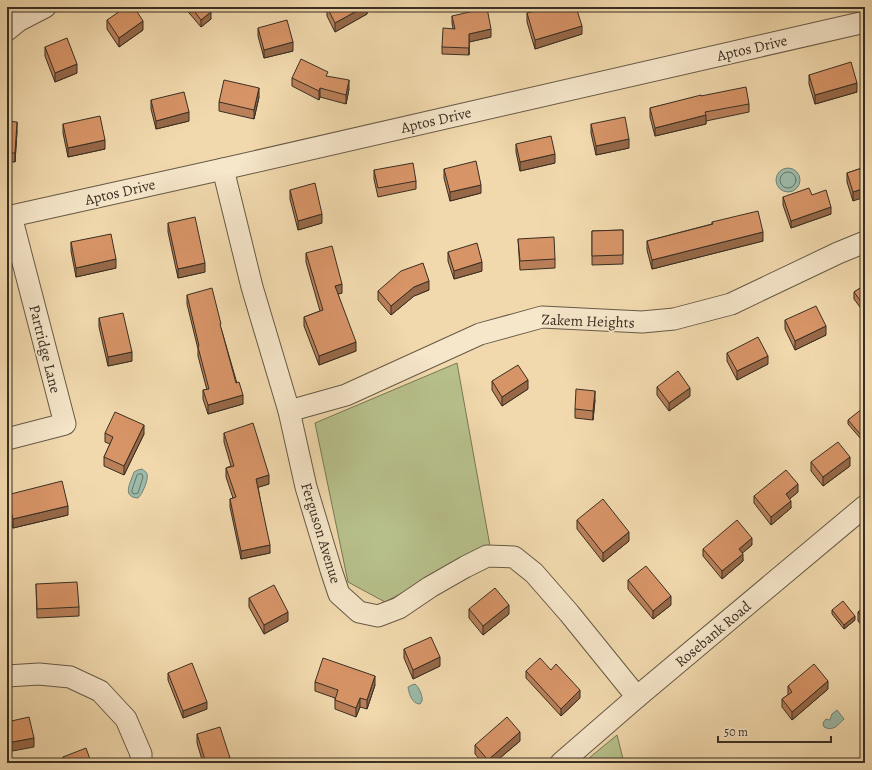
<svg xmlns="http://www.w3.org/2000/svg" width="872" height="770" font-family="Alegreya,serif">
	<rect width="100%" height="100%" fill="#f1d9ad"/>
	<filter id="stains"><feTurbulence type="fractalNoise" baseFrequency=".005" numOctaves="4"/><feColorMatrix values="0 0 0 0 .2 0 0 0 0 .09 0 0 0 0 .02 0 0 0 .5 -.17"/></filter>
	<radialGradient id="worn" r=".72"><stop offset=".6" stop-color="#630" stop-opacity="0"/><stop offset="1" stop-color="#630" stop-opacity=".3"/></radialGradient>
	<g fill="#b7c08b" stroke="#787857">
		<path d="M457 363 490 546 385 602 348 582 315 423Z"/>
		<path d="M617 735 624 763H583Z"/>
	</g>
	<g fill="#9bbaa9" stroke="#748273">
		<circle cx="788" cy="180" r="12"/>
		<path d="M142 469C144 471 146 471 147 474 149 479 142 495 138 498 121 497 131 482 134 472L138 470Z"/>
		<path d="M415 684C419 687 423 696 422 701L420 704C412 704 409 694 408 687L412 685Z"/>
		<path d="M837 710 844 719C838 725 833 732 824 727L823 723 826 719 830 720 832 714Z"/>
	</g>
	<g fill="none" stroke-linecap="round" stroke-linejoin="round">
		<g stroke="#6a7466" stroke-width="1">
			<circle cx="788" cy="180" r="8"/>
			<path d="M139 474H142L143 477 138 493 135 494 132 493V490L137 475Z"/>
		</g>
		<g stroke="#675a46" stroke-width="23">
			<g id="minor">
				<path d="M7 30 18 21 45 7"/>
				<path d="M223 169 252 287 289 411 306 487 331 570 339 594 359 612 378 616 399 608 430 587 465 567 487 556 514 557 534 573 569 613 637 697"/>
				<path d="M7 217 223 169 865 22"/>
				<path d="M289 411 346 395 480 334 542 317 642 322 674 319 731 304 838 253 865 242"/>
				<path d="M7 439 65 424 11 216"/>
				<path d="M7 676 39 674 70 677 100 691 126 719 141 754V763"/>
				<path d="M561 763 637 697 865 506"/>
			</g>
		</g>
		<use href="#minor" stroke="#f6e6ca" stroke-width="21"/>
	</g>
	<g fill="#b97f59" stroke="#392f23">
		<path d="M184 7H207L211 19 201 27Z"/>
		<path d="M327 7H367V14L335 32 327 16Z"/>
		<path d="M527 13 582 34 535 49 527 22Z"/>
		<path d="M452 16 491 37 469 42V55L442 54V47L453 29 452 23Z"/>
		<path d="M107 20 143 30 119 47 107 29Z"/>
		<path d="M258 28 293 51 264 58 258 36Z"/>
		<path d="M45 47 77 73 55 82 45 56Z"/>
		<path d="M809 75 857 92 815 104 809 84Z"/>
		<path d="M328 77 349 89 346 104 320 97 319 100 292 86V78Z"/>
		<path d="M701 96 749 104V112L706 121V124L655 136 650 117V108Z"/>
		<path d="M259 97 254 119 219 111V102Z"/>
		<path d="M151 100 189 121 156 129 151 109Z"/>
		<path d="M7 121 17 131 15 162H7Z"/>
		<path d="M63 124 105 149 68 157 63 133Z"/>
		<path d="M591 124 629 148 596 155 591 133Z"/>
		<path d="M516 144 555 163 520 171 516 152Z"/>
		<path d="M865 167 853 201 847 182V173Z"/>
		<path d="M444 169 481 193 450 201 444 178Z"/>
		<path d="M374 170 416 181V189L378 197 374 179Z"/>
		<path d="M290 190 322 223 298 230 290 199Z"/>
		<path d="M783 197 831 214 791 228 783 205Z"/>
		<path d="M712 222 763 241 652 269 647 250V241L712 224Z"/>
		<path d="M168 223 205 272 178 278 168 232Z"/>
		<path d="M623 230V264L592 265V231Z"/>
		<path d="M518 239 555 259V268L520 270Z"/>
		<path d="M71 242 116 268 76 277 71 251Z"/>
		<path d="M448 252 482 271 454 279 448 261Z"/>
		<path d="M306 253 342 293 338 294 356 351 319 365 304 326V317L320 311 306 262Z"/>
		<path d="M865 285V314L854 299V292Z"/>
		<path d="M429 290 414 296 391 315 378 300V291Z"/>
		<path d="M187 295 221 328 243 404 208 414 203 399V390H207L198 356V349L187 304Z"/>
		<path d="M99 318 132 361 108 366 99 327Z"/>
		<path d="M785 320 826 335 795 350 785 329Z"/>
		<path d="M727 353 768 364 737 380 727 361Z"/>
		<path d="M492 381 528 389 502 406 492 390Z"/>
		<path d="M657 387 690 396 669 411 657 395Z"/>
		<path d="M595 400 593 420 575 418V409Z"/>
		<path d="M865 410 861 439 848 424V420Z"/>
		<path d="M105 433 144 434 124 475 104 466V457L110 444 105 442Z"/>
		<path d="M224 433 269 484 258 487 270 553 241 559 230 507V499L233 498 226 477V468L231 466 224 442Z"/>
		<path d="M811 462 850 466 823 486 811 471Z"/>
		<path d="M798 492 789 499 791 508 771 525 754 503V496Z"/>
		<path d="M7 495 68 515 13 528 7 504Z"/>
		<path d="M577 520 629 541 603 562 577 529Z"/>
		<path d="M752 545 742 553 743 561 722 579 703 556V549Z"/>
		<path d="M628 580 671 605 653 619 628 589Z"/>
		<path d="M36 584 79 607V616L37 618Z"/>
		<path d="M249 598 288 621 264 634 249 607Z"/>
		<path d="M865 607V629L858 621V612Z"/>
		<path d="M469 609 509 614 483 635 469 618Z"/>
		<path d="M832 610 855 620 844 629 832 614Z"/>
		<path d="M404 649 440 666 413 679 404 658Z"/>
		<path d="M551 670 580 698 561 716 526 678V671Z"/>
		<path d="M168 673 207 709 183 718 168 680Z"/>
		<path d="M315 682 375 685 367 709 360 707 356 717 335 709V698L315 691Z"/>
		<path d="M788 686 828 689 792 720 782 707V699L788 695Z"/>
		<path d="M197 734 230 763H203L197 743Z"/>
		<path d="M520 741 494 763H483L475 754V745Z"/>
		<path d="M63 757 91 762 95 763H63Z"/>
	</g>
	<g fill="#966848" stroke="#392f23">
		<path d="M364 7H367V14L335 32V23Z"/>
		<path d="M211 12V19L201 27V20Z"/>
		<path d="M143 21V30L119 47V38Z"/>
		<path d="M582 26V34L535 49V40Z"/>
		<path d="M491 29V37L469 42V55V34Z"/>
		<path d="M293 42V51L264 58V50Z"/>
		<path d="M77 64V73L55 82V73Z"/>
		<path d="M349 80V89L346 104V95Z"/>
		<path d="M857 83V92L815 104V95Z"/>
		<path d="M259 88V97L254 119V110Z"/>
		<path d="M320 88V97L319 100V91Z"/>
		<path d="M189 112V121L156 129V121Z"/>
		<path d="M706 115V124L655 136V128Z"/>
		<path d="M17 122V131L15 162V153Z"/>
		<path d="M629 139V148L596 155V146Z"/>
		<path d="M105 140V149L68 157V148Z"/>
		<path d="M555 154V163L520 171V162Z"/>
		<path d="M481 185V193L450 201V192Z"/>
		<path d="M865 188V197L853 201V192Z"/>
		<path d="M831 207V214L791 228V221Z"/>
		<path d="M322 214V223L298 230V221Z"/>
		<path d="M763 232V241L652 269V260Z"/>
		<path d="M116 259V268L76 277V268Z"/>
		<path d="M482 262V271L454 279V271Z"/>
		<path d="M205 263V272L178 278V269Z"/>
		<path d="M429 281V290L414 296 391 315V306L414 287Z"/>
		<path d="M342 284V293L335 295V286Z"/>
		<path d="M826 326V335L795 350V341Z"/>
		<path d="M356 342V351L319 365V356Z"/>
		<path d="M132 352V361L108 366V357Z"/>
		<path d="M768 356V364L737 380V371Z"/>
		<path d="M528 380V389L502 406V397Z"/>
		<path d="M690 388V396L669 411V403Z"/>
		<rect x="7" y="389" width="2" height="9"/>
		<path d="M595 391V400L593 420V411Z"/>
		<path d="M243 395V404L208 414V405Z"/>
		<path d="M144 425V434L124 475V466Z"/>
		<path d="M865 431V436L861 439V435Z"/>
		<path d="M850 457V466L823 486V477Z"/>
		<path d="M269 475V484L256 488V479Z"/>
		<path d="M798 484V492L786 502V494Z"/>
		<path d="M791 501V508L771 525V517Z"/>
		<path d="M68 506V515L13 528V519Z"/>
		<path d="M629 532V541L603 562V553Z"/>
		<path d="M752 538V545L739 556V549Z"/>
		<path d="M270 545V553L241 559V551Z"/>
		<path d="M743 554V561L722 579V571Z"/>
		<path d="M671 596V605L653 619V611Z"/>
		<path d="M509 605V614L483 635V626Z"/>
		<path d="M288 612V621L264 634V625Z"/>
		<path d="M855 616V620L844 629V625Z"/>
		<path d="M440 657V666L413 679V670Z"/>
		<path d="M375 676V685L367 709V700Z"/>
		<path d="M828 681V689L792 720V712Z"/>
		<path d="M580 690V698L561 716V709Z"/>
		<path d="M360 698V707L356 717V708Z"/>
		<path d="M207 702V709L183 718V711Z"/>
		<path d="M520 732V741L494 763H488V760Z"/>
		<path d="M34 738V747L7 752V743Z"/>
		<path d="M230 758V763H213Z"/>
	</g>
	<g fill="#d79467" stroke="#392f23">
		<path d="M126 7H134L143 21 119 38 107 20Z"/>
		<path d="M191 7H207L211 12 201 20Z"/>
		<path d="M327 7H364L335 23Z"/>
		<path d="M548 7H576L582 26 535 40 527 13Z"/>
		<path d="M487 8 491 29 469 34V48L442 47 443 28 455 29 452 16Z"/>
		<path d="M287 20 293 42 264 50 258 28Z"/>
		<path d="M67 38 77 64 55 73 45 47Z"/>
		<path d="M301 59 328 72 326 76 349 80 346 95 320 88 319 91 292 78Z"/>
		<path d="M851 62 857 83 815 95 809 75Z"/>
		<path d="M224 80 259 88 254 110 219 102Z"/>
		<path d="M746 87 749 104 705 112 706 115 655 128 650 108 701 95V96Z"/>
		<path d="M184 92 189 112 156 121 151 100Z"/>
		<path d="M100 116 105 140 68 148 63 124Z"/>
		<path d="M625 117 629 139 596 146 591 124Z"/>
		<path d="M7 121 17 122 15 153H7Z"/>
		<path d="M551 136 555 154 520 162 516 144Z"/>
		<path d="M476 161 481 185 450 192 444 169Z"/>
		<path d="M413 163 416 181 378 188 374 170Z"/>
		<path d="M865 167V188L853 192 847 173Z"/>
		<path d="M315 183 322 214 298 221 290 190Z"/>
		<path d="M809 188 812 195 826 190 831 207 791 221 783 197Z"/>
		<path d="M758 211 763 232 652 260 647 241 713 224 712 222Z"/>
		<path d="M195 217 205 263 178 269 168 223Z"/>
		<path d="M623 230V255L592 256V231Z"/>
		<path d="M111 234 116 259 76 268 71 242Z"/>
		<path d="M554 237 555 259 520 261 518 239Z"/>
		<path d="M477 243 482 262 454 271 448 252Z"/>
		<path d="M332 246 342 284 335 286 356 342 319 356 304 317 323 310 306 253Z"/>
		<path d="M423 263 429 281 414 287 391 306 378 291 401 271Z"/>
		<path d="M865 285V307L854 292Z"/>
		<path d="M212 288 221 324H220L236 383 239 382 243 395 208 405 203 390 209 389 198 347 199 346 187 295Z"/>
		<path d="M816 306 826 326 795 341 785 320Z"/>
		<path d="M123 313 132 352 108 357 99 318Z"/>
		<path d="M758 337 768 356 737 371 727 353Z"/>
		<path d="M518 365 528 380 502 397 492 381Z"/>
		<path d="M678 371 690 388 669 403 657 387Z"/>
		<path d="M7 378 9 389H7Z"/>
		<path d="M576 389 595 391 593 411 575 409Z"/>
		<path d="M863 408 865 410V431L861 435 848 420Z"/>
		<path d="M115 412 144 425 124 466 104 457 113 437 105 433Z"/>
		<path d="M253 423 269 475 256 479 270 545 241 551 230 499 236 497 226 468 234 466 224 433Z"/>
		<path d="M838 442 850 457 823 477 811 462Z"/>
		<path d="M786 470 798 484 786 494 791 501 771 517 754 496Z"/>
		<path d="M62 481 68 506 13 519 7 495Z"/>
		<path d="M603 499 629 532 603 553 577 520Z"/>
		<path d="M737 520 752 538 739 549 743 554 722 571 703 549Z"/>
		<path d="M646 566 671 596 653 611 628 580Z"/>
		<path d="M77 582 79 607 37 609 36 584Z"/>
		<path d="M274 585 288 612 264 625 249 598Z"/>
		<path d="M495 588 509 605 483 626 469 609Z"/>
		<path d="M843 601 855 616 844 625 832 610Z"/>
		<path d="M865 607V620L858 612Z"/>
		<path d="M431 637 440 657 413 670 404 649Z"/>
		<path d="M323 658 375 676 367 700 360 698 356 708 335 700 338 690 315 682Z"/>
		<path d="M540 658 551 670 556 664 580 690 561 709 526 671Z"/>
		<path d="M192 663 207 702 183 711 168 673Z"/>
		<path d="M814 664 828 681 792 712 782 699 792 692 788 686Z"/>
		<path d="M29 717 34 738 7 743V722Z"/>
		<path d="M507 717 520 732 488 760 475 745Z"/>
		<path d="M220 727 230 758 213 763H206L197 734Z"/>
		<path d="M86 748 91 762 94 761 95 763H65L63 757Z"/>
		<path d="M453 760 456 763H450Z"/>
	</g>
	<g text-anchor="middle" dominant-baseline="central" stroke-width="3.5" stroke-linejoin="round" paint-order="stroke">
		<g font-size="15" fill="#392f23" stroke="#f6e6ca">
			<text transform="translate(752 48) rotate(-13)">Aptos Drive</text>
			<text transform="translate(436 120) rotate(-13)">Aptos Drive</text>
			<text transform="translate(120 192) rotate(-13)">Aptos Drive</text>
			<text transform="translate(588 321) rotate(2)">Zakem Heights</text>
			<text transform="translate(45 349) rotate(76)">Partridge Lane</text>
			<text transform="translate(321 533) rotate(73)">Ferguson Avenue</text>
			<text transform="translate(713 634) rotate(-40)">Rosebank Road</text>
		</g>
	</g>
	<rect width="872" height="770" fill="none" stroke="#f1d9ad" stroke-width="24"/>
	<rect x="8" y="8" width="856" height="754" fill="none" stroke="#392f23" stroke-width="2"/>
	<rect x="12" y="12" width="848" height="746" fill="none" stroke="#392f23"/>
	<path d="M718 736v6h113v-6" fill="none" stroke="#392f23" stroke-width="2"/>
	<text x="724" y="736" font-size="12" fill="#392f23" stroke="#f6e6ca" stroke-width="3" paint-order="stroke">50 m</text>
	<rect width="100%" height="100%" filter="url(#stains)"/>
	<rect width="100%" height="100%" fill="url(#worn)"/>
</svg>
